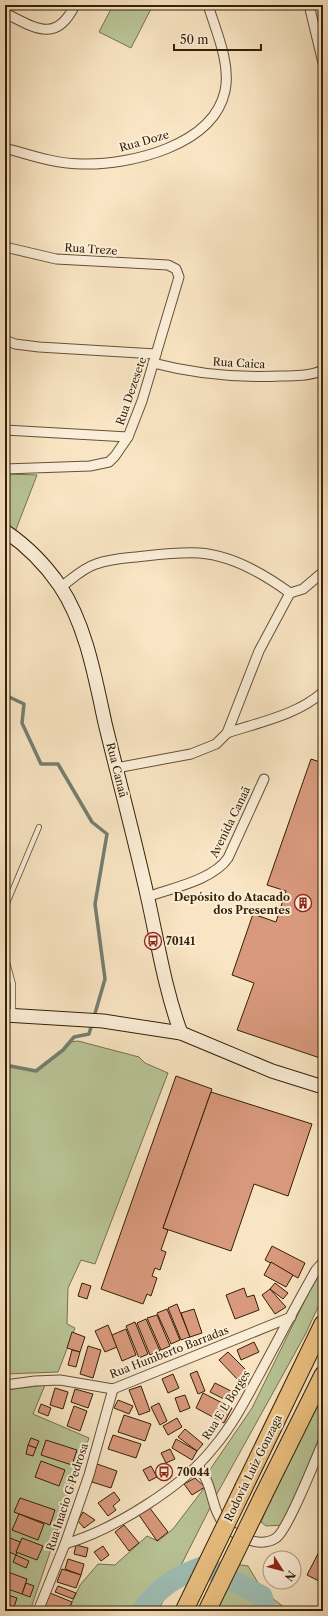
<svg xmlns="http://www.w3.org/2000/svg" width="328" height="1616" font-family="'Libre Caslon Text',serif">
	<rect width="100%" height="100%" fill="#f9e5c3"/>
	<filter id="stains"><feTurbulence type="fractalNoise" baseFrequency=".005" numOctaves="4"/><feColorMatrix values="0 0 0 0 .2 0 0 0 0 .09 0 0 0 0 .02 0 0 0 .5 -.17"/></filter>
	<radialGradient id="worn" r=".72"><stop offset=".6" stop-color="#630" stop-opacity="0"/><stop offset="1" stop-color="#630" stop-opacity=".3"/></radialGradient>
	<g fill="#b9c597" stroke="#76724f">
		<path d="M113 5H153L131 48 99 32Z"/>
		<path d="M5 474 37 475 15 532 5 525Z"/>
		<path d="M78 1041 139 1057 145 1063 168 1073 95 1264 81 1260 68 1288 67 1324 75 1328 58 1372 5 1374V1065L36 1071 63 1050 70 1042Z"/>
		<path d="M323 1268V1296L306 1333 218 1492 158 1611H68L80 1585 98 1564 115 1565 147 1536 158 1541 173 1529 208 1483 211 1478 209 1471 252 1408 309 1292Z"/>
		<path d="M45 1385 33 1414 89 1438 30 1611H5V1390Z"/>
		<path d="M323 1390V1437L283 1525 266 1526 261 1522 280 1476Z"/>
		<path d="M235 1564 248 1566 263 1591 289 1611H212Z"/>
	</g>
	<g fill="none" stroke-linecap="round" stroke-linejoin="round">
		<path stroke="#747f71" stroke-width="3.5" d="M5 695 24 704 22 723 41 764H58L92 822 107 834 95 904 105 979 89 1034 74 1037 63 1050 36 1071 5 1065"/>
		<path stroke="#9ebfb7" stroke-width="21" d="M141 1611C162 1585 174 1577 205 1566L262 1596 266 1611"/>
	</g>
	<g fill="#d9997d" stroke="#342007">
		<path d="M311 759 323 763V1059L237 1030 254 983 232 975 253 914 276 922 286 891 267 885Z"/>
		<path d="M176 1076 212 1089 163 1228 168 1230 161 1250 166 1252 160 1270 155 1268 152 1276 157 1278 151 1296 147 1294 143 1304 101 1289Z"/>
		<path d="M211 1092 312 1124 288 1196 254 1184 231 1251 163 1228Z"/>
		<path d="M272 1246 305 1263 298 1278 265 1260Z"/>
		<path d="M271 1262 293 1275 286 1287 264 1275Z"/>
		<path d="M82 1283 91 1286 87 1299 78 1296Z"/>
		<path d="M275 1283 288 1293 283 1299 270 1289Z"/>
		<path d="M244 1288 247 1297 254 1295 259 1310 235 1319 226 1295Z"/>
		<path d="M270 1289 286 1307 275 1314 262 1295Z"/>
		<path d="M177 1304 190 1337 181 1340 168 1308Z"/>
		<path d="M167 1309 180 1340 171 1344 157 1313Z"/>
		<path d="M194 1309 202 1333 190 1337 181 1313Z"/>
		<path d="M157 1315 170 1346 161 1350 147 1318Z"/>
		<path d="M146 1319 160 1351 150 1355 137 1323Z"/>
		<path d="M135 1322 148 1354 139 1358 126 1326Z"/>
		<path d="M108 1325 117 1347 105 1352 95 1331Z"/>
		<path d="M126 1329 136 1355 122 1361 112 1335Z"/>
		<path d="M72 1332 85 1337 80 1352 67 1348Z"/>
		<path d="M254 1342 259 1352 241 1360 237 1350Z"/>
		<path d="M88 1346 101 1350 93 1378 80 1374Z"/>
		<path d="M72 1350 80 1352 76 1367 68 1365Z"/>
		<path d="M228 1352 248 1372 239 1381 219 1360Z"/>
		<path d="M197 1371 205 1391 198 1394 190 1374Z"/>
		<path d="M173 1374 179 1388 168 1393 162 1379Z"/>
		<path d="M215 1383 233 1392 228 1401 210 1392Z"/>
		<path d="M141 1386 150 1411 139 1415 129 1390Z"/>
		<path d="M55 1388 68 1392 63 1409 50 1405Z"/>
		<path d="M75 1389 93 1394 88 1408 71 1402Z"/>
		<path d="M203 1393 232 1408 224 1423 196 1408Z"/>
		<path d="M185 1395 190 1408 180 1412 175 1398Z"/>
		<path d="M118 1400 133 1406 129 1414 114 1408Z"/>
		<path d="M159 1403 167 1421 160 1425 151 1407Z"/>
		<path d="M41 1404 51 1408 48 1416 38 1412Z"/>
		<path d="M74 1406 87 1411 80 1431 67 1426Z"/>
		<path d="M124 1415 151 1424 145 1441 118 1432Z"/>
		<path d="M177 1418 182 1427 168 1435 163 1426Z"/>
		<path d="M185 1429 203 1444 197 1451 178 1437Z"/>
		<path d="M113 1435 141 1444 136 1458 108 1449Z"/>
		<path d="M31 1438 39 1441 36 1448 28 1445Z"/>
		<path d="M176 1439 197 1451 192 1460 172 1448Z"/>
		<path d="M46 1440 77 1450 72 1465 41 1455Z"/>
		<path d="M28 1445 36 1448 33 1456 26 1454Z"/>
		<path d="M170 1449 175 1459 166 1463 161 1453Z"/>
		<path d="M41 1461 65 1470 59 1486 35 1477Z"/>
		<path d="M97 1464 117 1471 111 1488 92 1482Z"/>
		<path d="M151 1466 157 1477 149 1481 143 1470Z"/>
		<path d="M195 1478 205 1487 192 1495 184 1484Z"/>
		<path d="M114 1492 120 1500 113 1506 116 1510 108 1516 98 1503Z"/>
		<path d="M20 1498 55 1510 50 1525 14 1512Z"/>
		<path d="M149 1507 168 1532 157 1541 139 1515Z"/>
		<path d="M83 1512 95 1520 84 1528 78 1521Z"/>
		<path d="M19 1514 44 1524 38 1540 12 1530Z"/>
		<path d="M124 1525 139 1543 129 1551 115 1532Z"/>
		<path d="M5 1536 20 1542 16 1555 5 1550Z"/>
		<path d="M22 1538 43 1546 37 1560 16 1552Z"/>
		<path d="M323 1544V1583L307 1575Z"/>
		<path d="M76 1545 88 1548 86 1557 74 1554Z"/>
		<path d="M103 1546 109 1555 101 1561 94 1552Z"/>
		<path d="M16 1555 29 1561 26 1568 13 1562Z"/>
		<path d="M68 1559 84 1564 81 1575 65 1569Z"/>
		<path d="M62 1569 81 1575 76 1588 57 1582Z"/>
		<path d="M5 1571 27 1579 22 1594 5 1588Z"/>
		<path d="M26 1583 34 1586 30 1597 22 1594Z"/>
		<path d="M58 1586 76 1593 73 1599 55 1592Z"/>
		<path d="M50 1593 72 1602 68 1611H57L44 1606Z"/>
		<path d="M8 1595 17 1598 14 1607 5 1604Z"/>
	</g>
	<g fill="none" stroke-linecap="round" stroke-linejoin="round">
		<g stroke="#655136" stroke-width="6">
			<g id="lane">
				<path d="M5 908 39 827"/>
				<path d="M5 955 13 984V1014"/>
			</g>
		</g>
		<g stroke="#655136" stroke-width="11">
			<g id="street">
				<path d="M309 5 323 63"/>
				<path d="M5 13C35 28 56 44 75 5"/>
				<path d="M5 148C30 155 56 164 83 164 130 165 213 146 225 91 231 64 216 31 208 5"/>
				<path d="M5 247 56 259 168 265 176 269 179 277 142 401 128 437 115 456 109 462 90 466 5 469"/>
				<path d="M5 340 15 344 39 347 156 354"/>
				<path d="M153 363C195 374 238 378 281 376 294 376 311 376 323 370"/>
				<path d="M5 430 128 437"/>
				<path d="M61 587C72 579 83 568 96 564 112 558 129 558 145 556 163 554 181 552 199 553 232 555 264 574 290 593"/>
				<path d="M290 593 303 589 323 572"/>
				<path d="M227 733C260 722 297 715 323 692"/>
				<path d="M116 768 191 754 216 744 227 733 259 651 290 593"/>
				<path d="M147 897C172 888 213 880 228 858L264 779"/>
				<path d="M5 1385 35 1381 60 1380 113 1389 291 1317"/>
				<path d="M198 1465C201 1471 206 1478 208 1484 213 1497 215 1516 226 1526 238 1538 261 1548 276 1538 288 1530 315 1460 323 1442"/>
				<path d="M65 1544C113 1530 183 1487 214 1447 232 1426 246 1399 259 1375 278 1340 296 1305 316 1270L323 1262"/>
				<path d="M38 1611 65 1544 89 1475 113 1389"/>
			</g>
		</g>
		<g stroke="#342007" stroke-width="15">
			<g id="secondary">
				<path d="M5 531C27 546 45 564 60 586 86 625 95 677 105 723 119 781 135 840 148 899 158 944 165 990 181 1033"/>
				<path d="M5 1015 103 1021 181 1033 272 1071 323 1087"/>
			</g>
		</g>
		<g stroke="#342007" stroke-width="19">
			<g id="highway">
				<path d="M244 1487 323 1324"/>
				<path d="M263 1496 323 1375"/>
			</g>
		</g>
		<use href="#lane" stroke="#fbeed8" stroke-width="4.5"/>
		<use href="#street" stroke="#fbeed8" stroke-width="9"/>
		<use href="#secondary" stroke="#fbeed8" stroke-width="13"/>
		<use href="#highway" stroke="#ecc282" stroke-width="17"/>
		<g stroke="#342007" stroke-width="19" stroke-linecap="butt">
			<g id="highway-bridge">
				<path d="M184 1611 244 1487"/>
				<path d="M207 1611 263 1496"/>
			</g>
		</g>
		<use href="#highway-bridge" stroke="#ecc282" stroke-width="17"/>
	</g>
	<defs>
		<g id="building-ring" transform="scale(0.9)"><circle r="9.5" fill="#fbeed8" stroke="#8f2418" stroke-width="1.5"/><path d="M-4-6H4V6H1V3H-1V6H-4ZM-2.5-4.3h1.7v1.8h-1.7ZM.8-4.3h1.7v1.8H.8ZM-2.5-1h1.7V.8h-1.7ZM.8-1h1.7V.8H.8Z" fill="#8f2418"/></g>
		<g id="bus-ring" transform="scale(0.9)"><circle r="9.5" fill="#fbeed8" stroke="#8f2418" stroke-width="1.5"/><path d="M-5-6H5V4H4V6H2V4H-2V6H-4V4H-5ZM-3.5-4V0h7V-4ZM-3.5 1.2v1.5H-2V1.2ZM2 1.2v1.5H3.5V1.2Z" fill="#8f2418"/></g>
	</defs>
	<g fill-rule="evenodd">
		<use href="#building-ring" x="303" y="903"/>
		<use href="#bus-ring" x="153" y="941"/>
		<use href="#bus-ring" x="164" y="1472"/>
	</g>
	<g text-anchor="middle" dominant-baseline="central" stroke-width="4" stroke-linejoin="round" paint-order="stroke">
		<g font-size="11" fill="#342007" stroke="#fbeed8">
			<text transform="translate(144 141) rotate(-16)">Rua Doze</text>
			<text transform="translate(91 249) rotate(4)">Rua Treze</text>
			<text transform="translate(239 363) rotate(3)">Rua Caica</text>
			<text transform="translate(131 391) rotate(-71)">Rua Dezesete</text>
			<text transform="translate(117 770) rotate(76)">Rua Canaã</text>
			<text transform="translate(230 822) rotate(-64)">Avenida Canaã</text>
			<text transform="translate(169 1352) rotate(-21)">Rua Humberto Barradas</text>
			<text transform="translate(226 1405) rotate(-58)">Rua E L Borges</text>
			<text transform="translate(253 1468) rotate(-64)">Rodovia Luiz Gonzaga</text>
			<text transform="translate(67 1497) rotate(-72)">Rua Inacio G Pedrosa</text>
		</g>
		<g font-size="11" font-weight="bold" fill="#342007" stroke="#fbeed8" text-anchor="start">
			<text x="290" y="897" text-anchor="end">Depósito do Atacado<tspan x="290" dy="13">dos Presentes</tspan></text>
			<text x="166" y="941">70141</text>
			<text x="177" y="1472">70044</text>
		</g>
	</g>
	<rect width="328" height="1616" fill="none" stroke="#f9e5c3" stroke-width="20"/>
	<rect x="6" y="6" width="316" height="1604" fill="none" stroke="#342007" stroke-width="2"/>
	<rect x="10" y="10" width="308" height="1596" fill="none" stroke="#342007"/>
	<g transform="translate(282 1570) rotate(126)"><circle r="19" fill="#fbeed8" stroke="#ab9c84"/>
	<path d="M0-3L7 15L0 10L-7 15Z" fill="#8f2418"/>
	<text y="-6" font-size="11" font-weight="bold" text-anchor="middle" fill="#342007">N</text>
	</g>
	<path d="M174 44v6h87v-6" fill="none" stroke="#342007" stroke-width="2"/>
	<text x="180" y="44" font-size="12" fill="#342007" stroke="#fbeed8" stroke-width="3" paint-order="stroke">50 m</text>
	<rect width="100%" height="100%" filter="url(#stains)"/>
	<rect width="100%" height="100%" fill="url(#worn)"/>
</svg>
